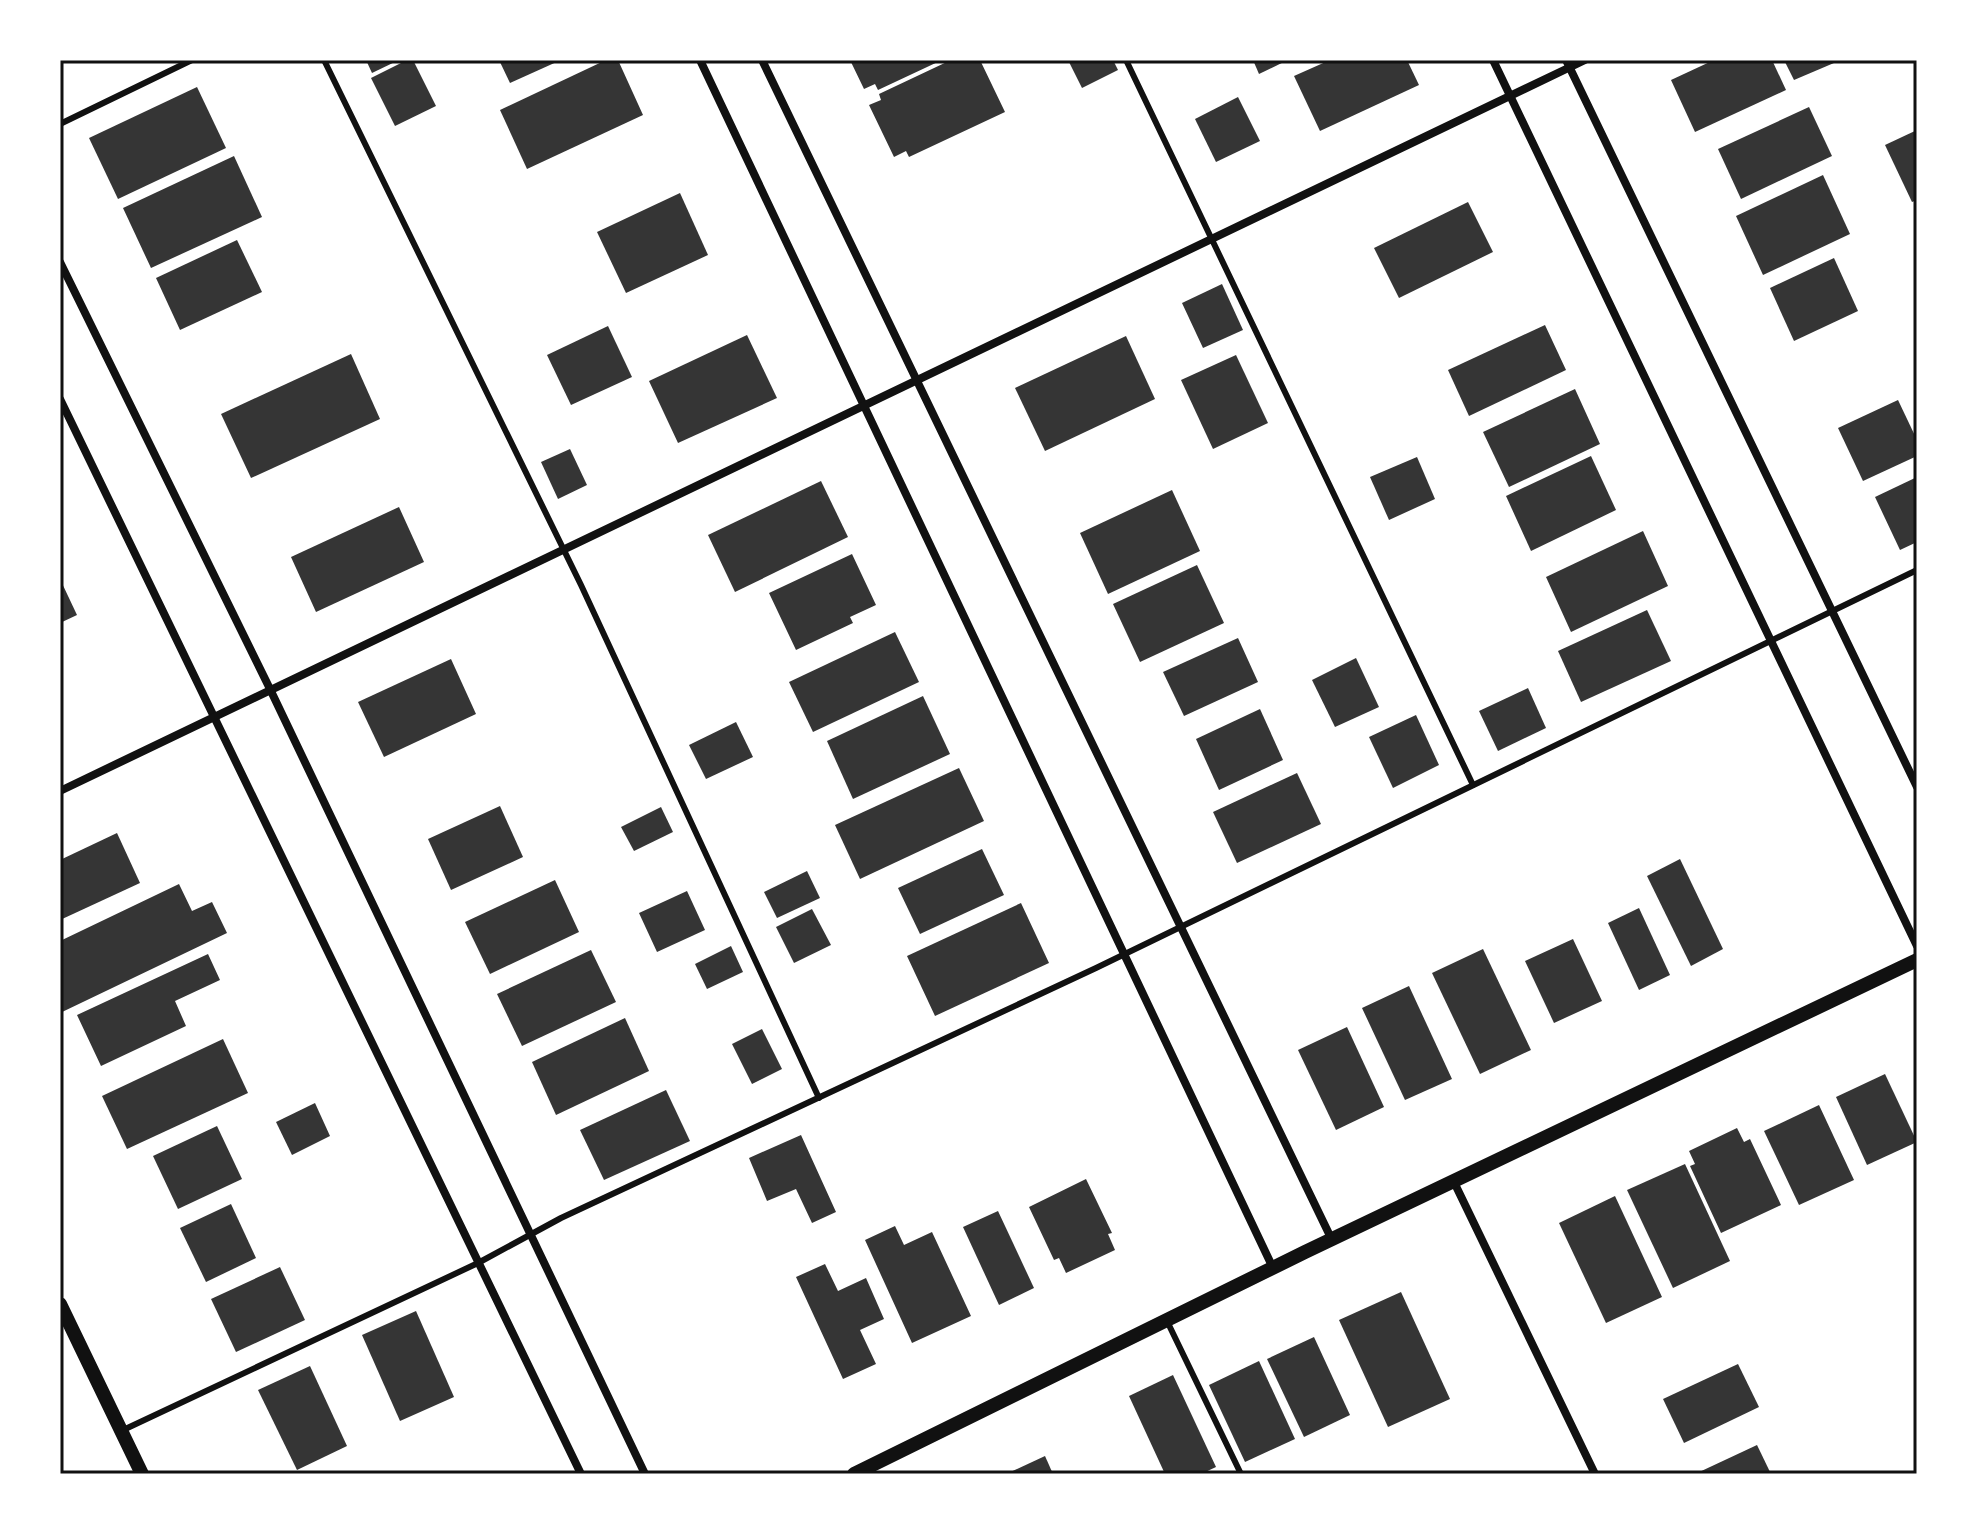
<svg xmlns="http://www.w3.org/2000/svg" width="1977" height="1534" font-family="Ubuntu,sans-serif">
	<rect width="100%" height="100%" fill="#fff"/>
	<g fill="#353535">
		<path d="M366 60H399L372 73Z"/>
		<path d="M407 60H413L436 106 395 126 371 78Z"/>
		<path d="M499 60H561L510 83Z"/>
		<path d="M606 60H618L643 115 527 169 500 110Z"/>
		<path d="M850 60H942L878 90 875 84 864 89Z"/>
		<path d="M951 60H980L1005 112 909 157 906 151 894 157 869 105 881 100 879 94Z"/>
		<path d="M1068 60H1113L1118 70 1082 88Z"/>
		<path d="M1253 60H1288L1259 74Z"/>
		<path d="M1330 60H1407L1419 85 1320 131 1294 76Z"/>
		<path d="M1714 60H1772L1786 90 1695 132 1671 80Z"/>
		<path d="M1784 60H1841L1794 80Z"/>
		<path d="M197 87 226 148 118 199 89 138Z"/>
		<path d="M1238 97 1260 141 1216 162 1195 119Z"/>
		<path d="M1809 107 1832 156 1741 199 1718 149Z"/>
		<path d="M1917 130V200L1912 202 1885 145Z"/>
		<path d="M234 156 262 217 151 268 123 208Z"/>
		<path d="M1823 175 1850 234 1763 275 1736 216Z"/>
		<path d="M680 193 708 255 626 293 597 232Z"/>
		<path d="M1468 202 1493 252 1399 298 1374 248Z"/>
		<path d="M237 240 262 292 180 330 156 278Z"/>
		<path d="M1834 258 1858 311 1794 341 1770 288Z"/>
		<path d="M1222 284 1243 330 1203 348 1182 303Z"/>
		<path d="M1545 325 1566 370 1469 416 1448 370Z"/>
		<path d="M608 326 632 377 571 405 547 355Z"/>
		<path d="M747 335 777 398 678 443 649 381Z"/>
		<path d="M1126 336 1155 399 1045 451 1015 388Z"/>
		<path d="M351 354 380 419 251 478 221 414Z"/>
		<path d="M1236 355 1268 423 1213 449 1181 380Z"/>
		<path d="M1575 389 1600 444 1509 487 1483 432Z"/>
		<path d="M1898 400 1917 440V456L1863 481 1838 428Z"/>
		<path d="M570 449 587 485 558 499 541 462Z"/>
		<path d="M1591 456 1616 510 1531 551 1506 496Z"/>
		<path d="M1417 457 1435 499 1389 520 1370 477Z"/>
		<path d="M1917 477V542L1900 550 1875 497Z"/>
		<path d="M821 481 848 537 735 592 708 535Z"/>
		<path d="M1172 490 1200 551 1108 594 1080 533Z"/>
		<path d="M399 507 424 562 316 612 291 557Z"/>
		<path d="M1643 531 1668 586 1571 632 1546 577Z"/>
		<path d="M852 554 876 605 850 617 853 623 796 650 769 593Z"/>
		<path d="M1197 565 1224 623 1140 662 1113 604Z"/>
		<path d="M60 579 77 615 60 623Z"/>
		<path d="M1647 610 1671 661 1581 702 1558 651Z"/>
		<path d="M895 632 919 682 813 732 789 682Z"/>
		<path d="M1238 638 1258 682 1184 716 1163 672Z"/>
		<path d="M1356 658 1379 707 1335 727 1312 680Z"/>
		<path d="M451 659 476 714 384 757 358 702Z"/>
		<path d="M1528 688 1546 728 1498 751 1479 711Z"/>
		<path d="M923 696 950 754 853 799 827 741Z"/>
		<path d="M1260 709 1283 760 1219 790 1196 739Z"/>
		<path d="M1416 715 1439 765 1393 788 1369 737Z"/>
		<path d="M736 722 753 757 706 779 689 745Z"/>
		<path d="M959 768 984 821 860 879 835 825Z"/>
		<path d="M1297 773 1321 824 1237 863 1213 812Z"/>
		<path d="M500 806 523 857 451 890 428 839Z"/>
		<path d="M661 807 673 832 634 851 621 827Z"/>
		<path d="M117 833 140 883 60 920V860Z"/>
		<path d="M982 849 1004 895 920 934 898 888Z"/>
		<path d="M1680 859 1723 949 1691 966 1647 876Z"/>
		<path d="M807 871 820 898 777 918 764 892Z"/>
		<path d="M555 880 579 932 490 974 465 922Z"/>
		<path d="M179 884 192 911 212 902 227 933 60 1013V941Z"/>
		<path d="M687 891 705 930 657 952 639 913Z"/>
		<path d="M1021 903 1049 963 935 1016 907 956Z"/>
		<path d="M1639 908 1670 975 1639 990 1608 923Z"/>
		<path d="M812 909 831 945 794 963 776 927Z"/>
		<path d="M1573 939 1602 1001 1554 1023 1525 961Z"/>
		<path d="M731 946 743 972 707 989 695 964Z"/>
		<path d="M1483 949 1531 1050 1480 1074 1432 973Z"/>
		<path d="M591 950 616 1002 522 1046 497 994Z"/>
		<path d="M208 954 220 980 175 1001 186 1026 101 1066 77 1015Z"/>
		<path d="M1409 986 1452 1079 1405 1100 1362 1008Z"/>
		<path d="M625 1018 649 1071 556 1115 532 1062Z"/>
		<path d="M1347 1027 1384 1107 1336 1130 1298 1050Z"/>
		<path d="M762 1029 782 1069 752 1084 732 1044Z"/>
		<path d="M223 1039 248 1093 127 1149 102 1096Z"/>
		<path d="M1885 1074 1917 1142 1867 1165 1836 1097Z"/>
		<path d="M666 1090 690 1141 604 1180 580 1130Z"/>
		<path d="M315 1103 330 1136 292 1155 276 1122Z"/>
		<path d="M1819 1105 1854 1180 1799 1205 1764 1131Z"/>
		<path d="M217 1126 242 1179 178 1209 153 1156Z"/>
		<path d="M1737 1128 1744 1142 1750 1139 1781 1205 1721 1233 1690 1166 1695 1164 1689 1151Z"/>
		<path d="M801 1135 836 1212 812 1223 796 1189 767 1201 749 1158Z"/>
		<path d="M1685 1164 1730 1261 1673 1288 1627 1190Z"/>
		<path d="M1086 1179 1112 1233 1108 1234 1115 1250 1066 1273 1059 1258 1054 1260 1029 1207Z"/>
		<path d="M1615 1196 1662 1297 1606 1323 1559 1223Z"/>
		<path d="M231 1204 256 1258 206 1282 180 1228Z"/>
		<path d="M998 1211 1034 1288 999 1305 963 1227Z"/>
		<path d="M895 1226 904 1245 932 1232 971 1316 912 1343 865 1240Z"/>
		<path d="M825 1264 838 1291 866 1278 884 1319 860 1330 876 1364 843 1379 796 1277Z"/>
		<path d="M280 1267 305 1320 236 1352 211 1299Z"/>
		<path d="M1401 1292 1450 1399 1388 1427 1339 1320Z"/>
		<path d="M416 1311 454 1397 400 1421 362 1335Z"/>
		<path d="M1314 1337 1350 1415 1304 1437 1267 1359Z"/>
		<path d="M1259 1361 1295 1439 1245 1462 1209 1385Z"/>
		<path d="M1738 1364 1759 1407 1684 1443 1663 1399Z"/>
		<path d="M310 1366 347 1446 297 1470 258 1390Z"/>
		<path d="M1173 1375 1216 1467 1201 1474H1165L1129 1396Z"/>
		<path d="M1757 1445 1771 1474H1695Z"/>
		<path d="M1045 1456 1053 1474H1006Z"/>
	</g>
	<g fill="none" stroke-linecap="round" stroke-linejoin="round">
		<g stroke="#111" stroke-width="6">
			<path d="M324 60 581 585 819 1098"/>
			<path d="M1126 60 1473 785"/>
			<path d="M60 124 192 60"/>
			<path d="M1167 1321 1241 1474"/>
			<path d="M121 1431 478 1263 561 1218 1096 968 1917 570"/>
		</g>
		<g stroke="#111" stroke-width="8">
			<path d="M700 60 1273 1268"/>
			<path d="M762 60 1332 1240"/>
			<path d="M1493 60 1917 946"/>
			<path d="M1566 60 1917 787"/>
			<path d="M60 262 270 689 645 1474"/>
			<path d="M60 399 581 1474"/>
			<path d="M60 791 1585 60"/>
			<path d="M1454 1182 1595 1474"/>
		</g>
		<g stroke="#111" stroke-width="14">
			<path d="M60 1304 142 1474"/>
			<path d="M854 1474 1305 1252 1917 960"/>
		</g>
	</g>
	<rect width="1977" height="1534" fill="none" stroke="#ffffff" stroke-width="124"/>
	<rect x="62" y="62" width="1853" height="1410" fill="none" stroke="#111" stroke-width="3"/>
</svg>
